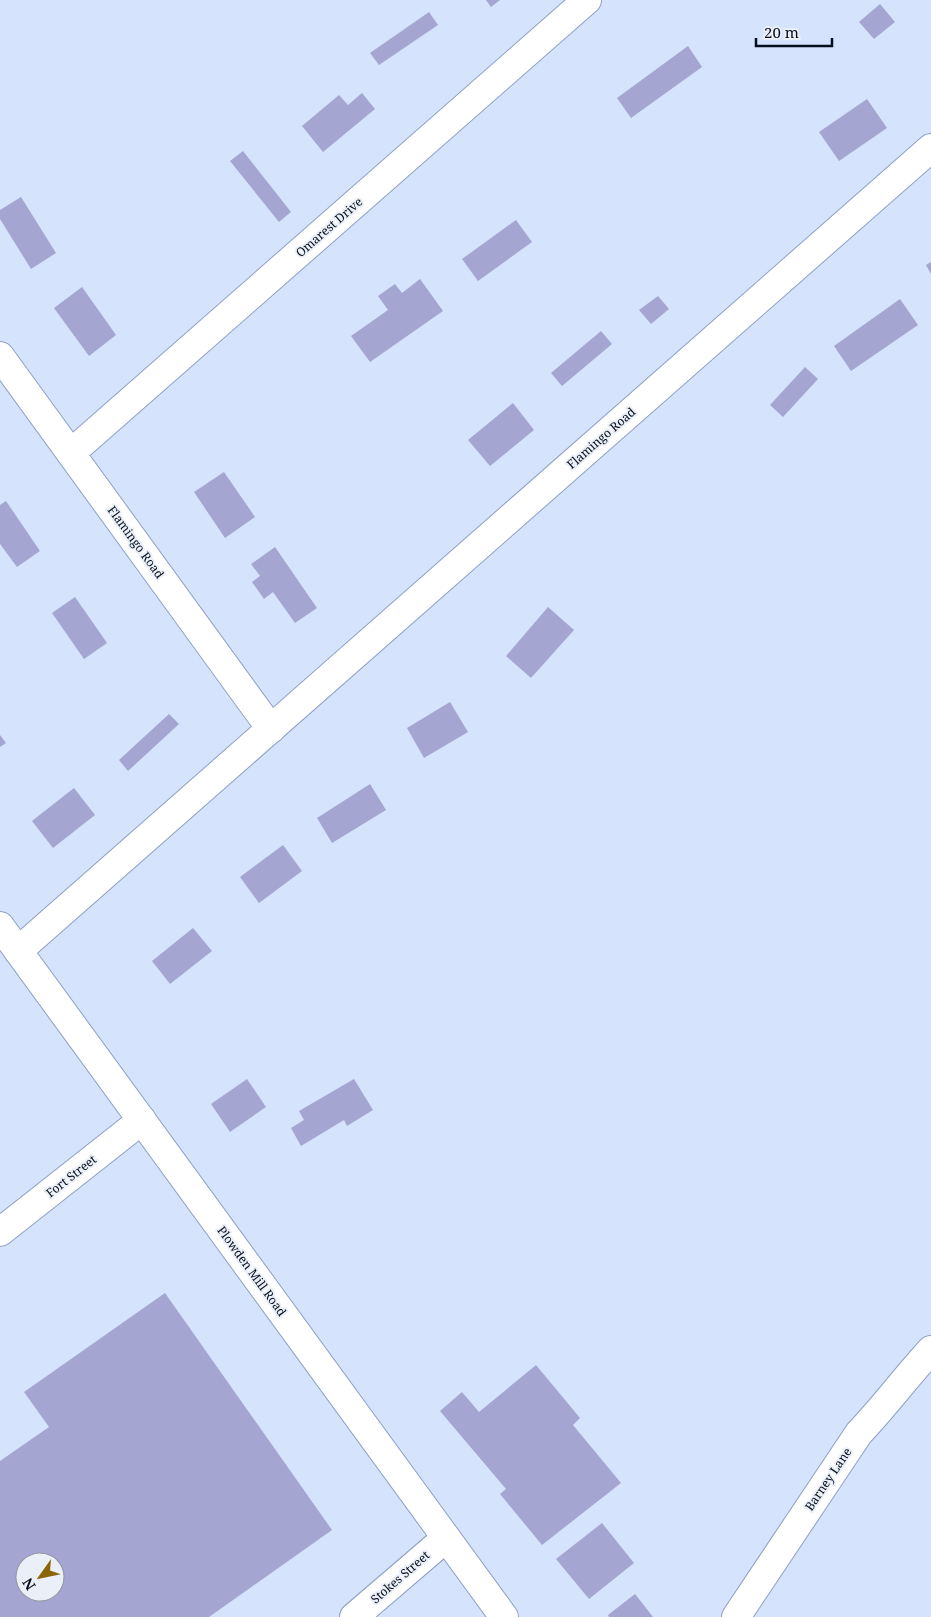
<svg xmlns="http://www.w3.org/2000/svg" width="931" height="1617" font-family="'Noto Serif',serif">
	<rect width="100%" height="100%" fill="#d6e3fc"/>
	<g fill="#a4a6d1" fill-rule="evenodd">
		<path d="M486 0H500L491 7Z"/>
		<path d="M880 4 895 22 874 39 859 22Z"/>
		<path d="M429 12 438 25 379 65 370 53Z"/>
		<path d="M688 46 702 67 631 118 617 98Z"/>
		<path d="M362 93 375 109 323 152 302 126 339 95 348 105Z"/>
		<path d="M867 99 887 128 839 161 819 132Z"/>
		<path d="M243 151 291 212 279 222 230 161Z"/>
		<path d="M21 197 56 253 31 269 0 219V210Z"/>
		<path d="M516 220 532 242 478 281 462 259Z"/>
		<path d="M931 262V274L926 265Z"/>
		<path d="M420 279 443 311 370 362 351 336 388 310 378 296 395 284 402 293Z"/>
		<path d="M82 287 116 335 89 356 54 308Z"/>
		<path d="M658 296 669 309 651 324 639 310Z"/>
		<path d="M900 299 918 325 851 371 834 346Z"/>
		<path d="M601 331 612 344 562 386 551 373Z"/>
		<path d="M805 367 818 379 783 417 770 405Z"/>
		<path d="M513 403 534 430 490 466 468 440Z"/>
		<path d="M224 472 255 517 225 538 194 492Z"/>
		<path d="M6 501 40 551 17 567 0 544V505Z"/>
		<path d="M275 547 317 608 295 623 273 592 264 599 252 582 260 576 251 564Z"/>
		<path d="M75 597 107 643 84 659 52 613Z"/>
		<path d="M548 607 574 630 531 678 506 656Z"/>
		<path d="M450 702 468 732 424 758 407 728Z"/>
		<path d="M169 714 179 724 128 771 119 760Z"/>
		<path d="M0 735 6 743 0 747Z"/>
		<path d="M370 784 386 810 332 843 317 818Z"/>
		<path d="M74 788 95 815 53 848 32 821Z"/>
		<path d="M283 845 302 871 259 903 240 877Z"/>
		<path d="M193 928 212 951 170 984 152 961Z"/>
		<path d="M247 1079 266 1107 230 1132 211 1104Z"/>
		<path d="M354 1079 373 1110 347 1126 344 1120 301 1146 291 1128 304 1120 299 1111Z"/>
		<path d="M165 1293 332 1530 209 1617H0V1461L49 1427 24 1392ZM25 1562H55V1592H25Z"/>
		<path d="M536 1365 580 1418 573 1425 621 1483 542 1545 500 1494 506 1489 440 1411 462 1392 479 1412Z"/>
		<path d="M602 1523 634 1563 589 1599 556 1559Z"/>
		<path d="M635 1594 653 1617H609L608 1615Z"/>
	</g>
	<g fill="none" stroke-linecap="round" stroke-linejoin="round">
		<g stroke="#8ca0c6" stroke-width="30">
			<g id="minor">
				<path d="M0 356 271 729"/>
				<path d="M71 453 587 0"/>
				<path d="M0 926 504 1617"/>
				<path d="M18 951 931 148"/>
				<path d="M0 1232 142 1120"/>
				<path d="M354 1617 446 1538"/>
				<path d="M736 1617 859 1433C884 1407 906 1377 931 1350"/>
			</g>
		</g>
		<use href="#minor" stroke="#fff" stroke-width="28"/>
	</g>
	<g text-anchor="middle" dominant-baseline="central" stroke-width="4" stroke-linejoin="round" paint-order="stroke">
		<g font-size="12" fill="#070e1c" stroke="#ebf0f8">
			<text transform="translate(329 227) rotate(-41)">Omarest Drive</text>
			<text transform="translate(601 438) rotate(-41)">Flamingo Road</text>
			<text transform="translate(136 542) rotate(54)">Flamingo Road</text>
			<text transform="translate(71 1176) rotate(-38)">Fort Street</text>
			<text transform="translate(252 1271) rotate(54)">Plowden Mill Road</text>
			<text transform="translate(828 1479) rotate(-56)">Barney Lane</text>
			<text transform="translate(400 1577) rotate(-41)">Stokes Street</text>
		</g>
	</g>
	<g transform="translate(40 1577) rotate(237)"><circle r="24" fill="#ebf0f8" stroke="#9096a0"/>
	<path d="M0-4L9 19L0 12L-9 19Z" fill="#8b6606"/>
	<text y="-8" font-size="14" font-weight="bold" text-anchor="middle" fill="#070e1c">N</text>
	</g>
	<path d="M756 38v8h76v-8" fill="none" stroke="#070e1c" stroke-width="2.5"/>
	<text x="764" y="38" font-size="15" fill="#070e1c" stroke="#ebf0f8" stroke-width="4" paint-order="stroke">20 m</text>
</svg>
